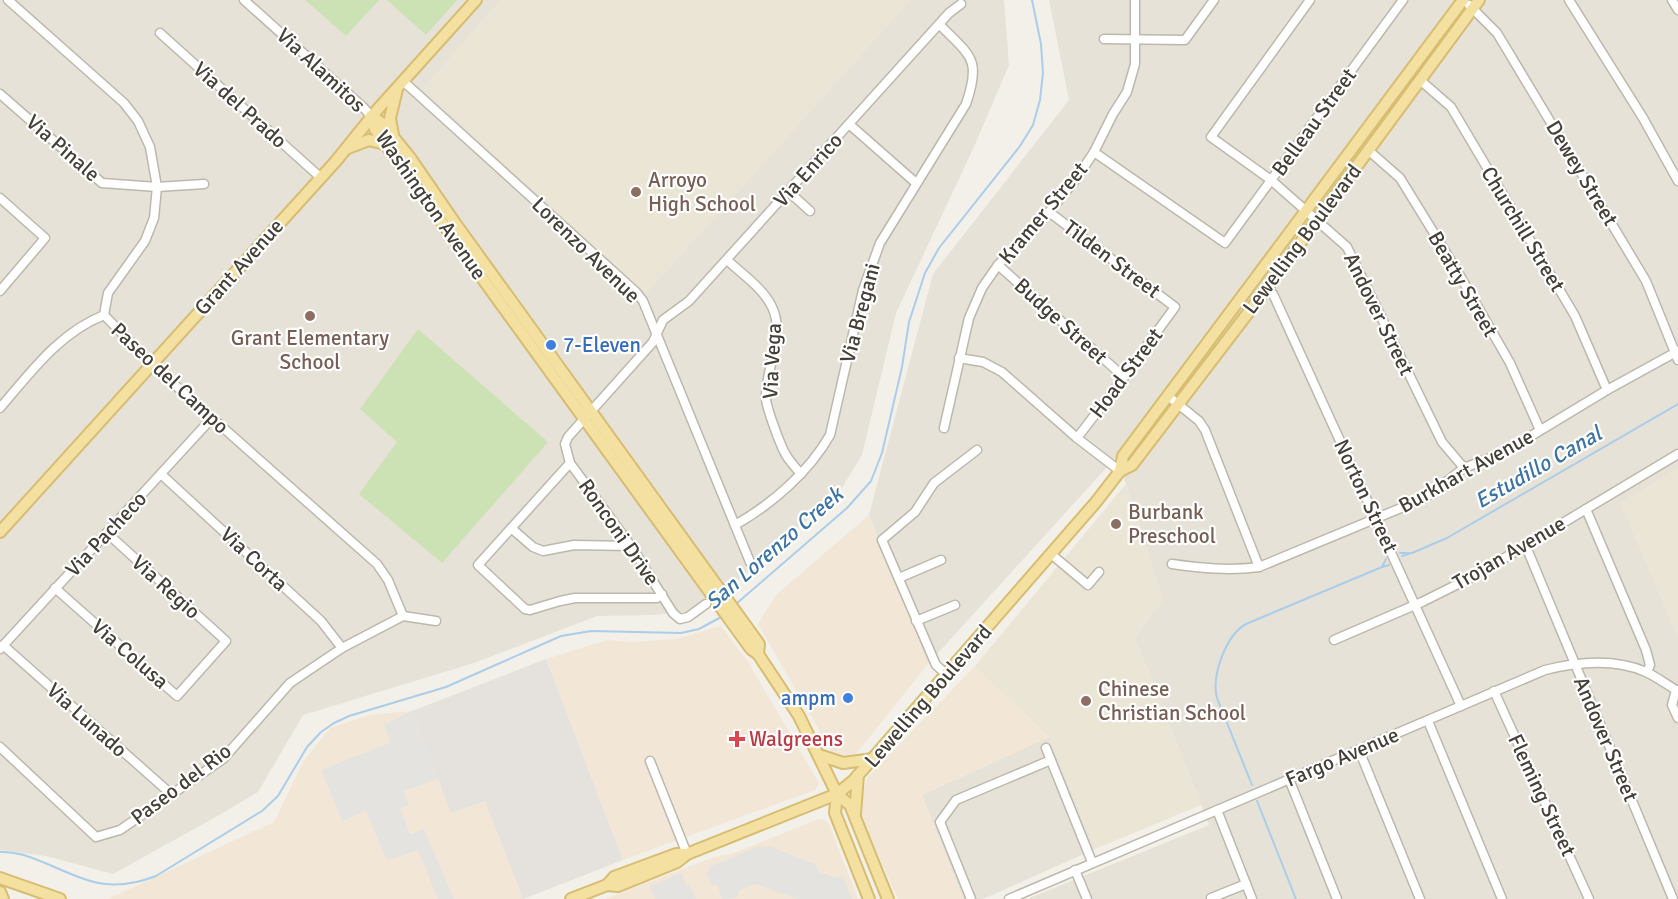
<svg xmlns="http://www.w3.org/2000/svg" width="1678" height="899" font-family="Signika,sans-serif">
	<rect width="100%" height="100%" fill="#f2f0e8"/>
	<g fill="#e6e2d7">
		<path d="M0 0H1004L1009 65 973 149 896 313 862 455 840 491 704 610 653 615 597 616 474 663 303 715 258 792 214 818 113 874 46 856 0 850Z"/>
		<path d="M1049 0H1678V899H1027L1209 825 1135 638 1163 599 1117 456 928 664 869 515 933 274 1069 100Z"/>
		<path d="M1049 737 1095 849 983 899H963L922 795Z"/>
	</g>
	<g fill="#f2e7d6">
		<path d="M869 515 928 664 856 754 834 756 758 624 776 595Z"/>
		<path d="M721 626 748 662 819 783 815 790 623 860 546 659 608 640 629 642 676 639Z"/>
		<path d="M975 666 1049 737 922 795 963 899H898L857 808 868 777Z"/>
		<path d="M412 711 451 813 485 800 523 899H108L274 822 303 762 330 728 370 715Z"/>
		<path d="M819 819H824L829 824 858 899H605L714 857 734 853Z"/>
	</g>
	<path fill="#e5e2dd" d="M546 659 623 860 523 899 485 801 451 813 412 711Z"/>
	<g fill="#eae5d4">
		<path d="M500 0H911L646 294 422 89Z"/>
		<path d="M1678 468V639L1620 503Z"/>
		<path d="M1126 484 1163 599 1135 638 1201 805 1095 849 1049 737 975 666Z"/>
	</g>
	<g fill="#cce2b5">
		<path d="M305 0H379L346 36Z"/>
		<path d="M387 0H457L426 35Z"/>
		<path d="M418 329 548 442 442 563 359 494 397 442 360 409Z"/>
	</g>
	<g fill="#e4e3e0">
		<path d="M412 711 438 779 404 791 409 805 400 808 410 834 424 829 454 899H438L418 850 389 860 383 852 366 811 342 821 321 770 390 743 384 724Z"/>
		<path d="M757 847H771L815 864 819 872 837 878 843 876 852 899H798L755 884 740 890 737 898 722 899 717 884 712 886 707 872 710 870 709 867Z"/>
		<path d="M682 873 686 885 689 884 696 899H655L650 886Z"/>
	</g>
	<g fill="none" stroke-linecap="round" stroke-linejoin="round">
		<g stroke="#abcde9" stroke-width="2">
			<path d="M1400 553H1412L1447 538 1678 404"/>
			<path d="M1402 556 1409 554"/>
			<path d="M1382 567 1389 565"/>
			<path d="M736 604 847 508 871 481 882 453 902 367 909 322 925 273 939 248 1020 146 1033 125 1040 100 1043 73 1041 44 1032 0"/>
			<path d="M1252 785 1217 698C1211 676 1226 635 1246 624L1382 567 1386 559"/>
			<path d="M1257 801 1296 899"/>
			<path d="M0 852C16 851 30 857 45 863 88 881 109 894 156 876L262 811 278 796 307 747 321 732 334 723 349 716 446 687 561 636 591 631 681 633 699 629 723 616"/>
		</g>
		<g stroke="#bdb8ac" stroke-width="11">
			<g id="minor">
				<path d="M8 0 124 103 138 121 150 147 157 187 154 218 145 241 108 293 104 315"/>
				<path d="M244 0 363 107 371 116"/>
				<path d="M1310 0 1211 137 1271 180 1347 247 1442 442 1464 468"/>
				<path d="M1569 0 1643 118 1678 181"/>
				<path d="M1672 0 1678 10"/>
				<path d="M1469 5 1497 33 1646 281 1678 360"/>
				<path d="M160 33 320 177"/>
				<path d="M1104 39 1185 40 1214 0"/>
				<path d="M1420 80 1451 107 1575 316 1607 390"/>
				<path d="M403 81 636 292 643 301 750 562"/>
				<path d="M0 94 102 183 157 187 204 184"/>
				<path d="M849 124 916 183"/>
				<path d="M1368 150 1400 178 1456 269 1510 363 1540 430"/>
				<path d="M1094 152 1225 243 1403 0"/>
				<path d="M788 191 810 211"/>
				<path d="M0 198 45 238 0 291"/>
				<path d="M1049 212 1175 307 1124 377 1077 438"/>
				<path d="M727 260C742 274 763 288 772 307 786 336 765 368 766 398 766 407 781 447 786 455 790 462 796 468 801 474"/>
				<path d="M998 265 1124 377"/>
				<path d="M1267 288 1273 294 1461 706"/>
				<path d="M104 315 158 370 377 564 388 580 403 616"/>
				<path d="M959 358 983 362 1002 372 1077 438 1120 471"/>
				<path d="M1168 396 1199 421 1205 430 1259 567"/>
				<path d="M0 408C31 372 59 333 104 315"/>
				<path d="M944 428 969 318 982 288 998 265 1049 212 1076 179 1094 152 1113 114 1127 92 1135 64V0"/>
				<path d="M570 463 478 565 525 609 530 610 560 601 575 598H657L662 594"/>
				<path d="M162 475 321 621 342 648"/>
				<path d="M1586 509 1646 650 1650 665 1647 672"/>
				<path d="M735 525C772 504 809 472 830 435L863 290 880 243 966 104C982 58 970 56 939 24"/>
				<path d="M511 528 533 547 543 551 574 545 631 546"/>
				<path d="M1525 544 1673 899"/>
				<path d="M1051 554 1088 585 1099 572"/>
				<path d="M1172 564C1201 568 1229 571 1259 567L1425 498 1464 468 1503 453 1607 390 1678 351"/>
				<path d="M899 578 941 560"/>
				<path d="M55 588 177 696 226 641 107 533"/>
				<path d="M706 604 688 617 680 619 673 613 631 546 570 463 565 444 568 437 653 342 663 320 689 301 949 13 961 4"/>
				<path d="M403 616 436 621"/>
				<path d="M916 621 955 605"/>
				<path d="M1334 640 1422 602 1476 575 1678 454"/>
				<path d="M3 645 171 794"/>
				<path d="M0 649 212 418"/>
				<path d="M946 674 936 665 882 540 915 512 934 483 977 450"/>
				<path d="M1676 690 1672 705 1678 718"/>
				<path d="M1494 691 1589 899"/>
				<path d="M1428 721 1502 899"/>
				<path d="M0 747 96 837 120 830 223 759 290 683 342 648 403 616"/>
				<path d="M1046 748 1092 862"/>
				<path d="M1359 750 1420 899"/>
				<path d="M650 761 687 854"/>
				<path d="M1289 779 1337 899"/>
				<path d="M1217 810 1252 899"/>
				<path d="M1075 870 1087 899"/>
				<path d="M1211 898 1246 884"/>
				<path d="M971 899 940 822 956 800 1051 760"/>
				<path d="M1009 899 1545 670C1577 662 1614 658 1646 672 1657 677 1667 685 1678 691"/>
			</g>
		</g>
		<g stroke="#d7bd72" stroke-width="14">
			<g id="major">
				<path d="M371 116 375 129 385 144 751 649 758 654 799 716 837 794 850 805 888 899"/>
				<path d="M371 116 382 123 411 159 455 223 759 644 758 654"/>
				<path d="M393 135 390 118 397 89"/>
				<path d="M348 148 369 140 385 144"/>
				<path d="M1120 471 1123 456 1463 0"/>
				<path d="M0 532 336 161 378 109 476 0"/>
				<path d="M819 755 843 763 873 759"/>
				<path d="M837 794 835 813 869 899"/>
				<path d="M855 814 858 775"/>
				<path d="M0 878 60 899"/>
				<path d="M607 885 618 886 677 862 687 854 837 794 853 781 1096 502 1120 471 1132 465 1267 288 1479 0"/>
				<path d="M0 892 3 899"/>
				<path d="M571 899 607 885 614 877 676 854H687"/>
			</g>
		</g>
		<use href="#minor" stroke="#fff" stroke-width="8"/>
		<use href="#major" stroke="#f4e0a0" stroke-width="10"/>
	</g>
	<g fill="#8d6e63" stroke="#fff" stroke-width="2">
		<circle cx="636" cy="192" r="6"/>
		<circle cx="310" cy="316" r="6"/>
		<circle cx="1116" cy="524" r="6"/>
		<circle cx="1086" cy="701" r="6"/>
	</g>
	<g fill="#3f7fe0" stroke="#fff" stroke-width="2">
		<circle cx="551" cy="345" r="6"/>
		<circle cx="848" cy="698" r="6"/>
	</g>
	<path fill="#e0444e" stroke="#fff" stroke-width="2" d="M734 730h6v6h6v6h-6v6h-6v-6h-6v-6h6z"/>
	<g text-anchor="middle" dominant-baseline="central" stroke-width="4.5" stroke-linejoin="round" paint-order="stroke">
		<g font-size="21" fill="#454138" stroke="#fff">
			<text transform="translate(321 70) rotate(43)">Via Alamitos</text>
			<text transform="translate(240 105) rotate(42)">Via del Prado</text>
			<text transform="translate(1314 122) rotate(-54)">Belleau Street</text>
			<text transform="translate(63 148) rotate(41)">Via Pinale</text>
			<text transform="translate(808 170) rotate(-48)">Via Enrico</text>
			<text transform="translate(1582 173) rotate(59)">Dewey Street</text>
			<text transform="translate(431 205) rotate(55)">Washington Avenue</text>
			<text transform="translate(1043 213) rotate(-50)">Kramer Street</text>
			<text transform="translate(1523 229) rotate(59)">Churchill Street</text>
			<text transform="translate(1302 239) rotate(-53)">Lewelling Boulevard</text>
			<text transform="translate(586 250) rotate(44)">Lorenzo Avenue</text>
			<text transform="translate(1112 259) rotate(37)">Tilden Street</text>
			<text transform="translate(239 267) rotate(-48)">Grant Avenue</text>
			<text transform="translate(1463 284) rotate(60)">Beatty Street</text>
			<text transform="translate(860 313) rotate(-75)">Via Bregani</text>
			<text transform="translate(1379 314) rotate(64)">Andover Street</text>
			<text transform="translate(1061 321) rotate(42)">Budge Street</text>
			<text transform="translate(772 361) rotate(-87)">Via Vega</text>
			<text transform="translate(1126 373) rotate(-53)">Hoad Street</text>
			<text transform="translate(170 378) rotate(43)">Paseo del Campo</text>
			<text transform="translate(1466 471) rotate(-29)">Burkhart Avenue</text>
			<text transform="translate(1366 496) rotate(65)">Norton Street</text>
			<text transform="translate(619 532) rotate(55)">Ronconi Drive</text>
			<text transform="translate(106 534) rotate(-47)">Via Pacheco</text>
			<text transform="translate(1509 553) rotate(-30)">Trojan Avenue</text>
			<text transform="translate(254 559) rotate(43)">Via Corta</text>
			<text transform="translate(166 587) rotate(42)">Via Regio</text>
			<text transform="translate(130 654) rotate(41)">Via Colusa</text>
			<text transform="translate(928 696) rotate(-49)">Lewelling Boulevard</text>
			<text transform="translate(87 720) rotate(42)">Via Lunado</text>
			<text transform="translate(1606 739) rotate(67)">Andover Street</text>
			<text transform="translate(1342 757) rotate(-23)">Fargo Avenue</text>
			<text transform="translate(181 784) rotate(-37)">Paseo del Rio</text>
			<text transform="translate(1542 795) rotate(65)">Fleming Street</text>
		</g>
		<g font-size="21" fill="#785e54" stroke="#fff" text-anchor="start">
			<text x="648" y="180">Arroyo<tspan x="648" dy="24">High School</tspan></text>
			<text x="310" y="338" text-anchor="middle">Grant Elementary<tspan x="310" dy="24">School</tspan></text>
			<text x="1128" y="512">Burbank<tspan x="1128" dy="24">Preschool</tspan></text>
			<text x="1098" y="689">Chinese<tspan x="1098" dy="24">Christian School</tspan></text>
		</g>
		<g font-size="21" fill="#366cbe" stroke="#fff" text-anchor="start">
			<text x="563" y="345">7-Eleven</text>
			<text x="836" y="698" text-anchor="end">ampm</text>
		</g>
		<g font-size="21" fill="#be3a42" stroke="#fff" text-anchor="start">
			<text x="749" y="739">Walgreens</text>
		</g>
		<g font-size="22" font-style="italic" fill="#3c74a6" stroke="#fff">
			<text transform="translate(1538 467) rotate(-30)">Estudillo Canal</text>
			<text transform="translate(774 548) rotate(-41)">San Lorenzo Creek</text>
		</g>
	</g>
</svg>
